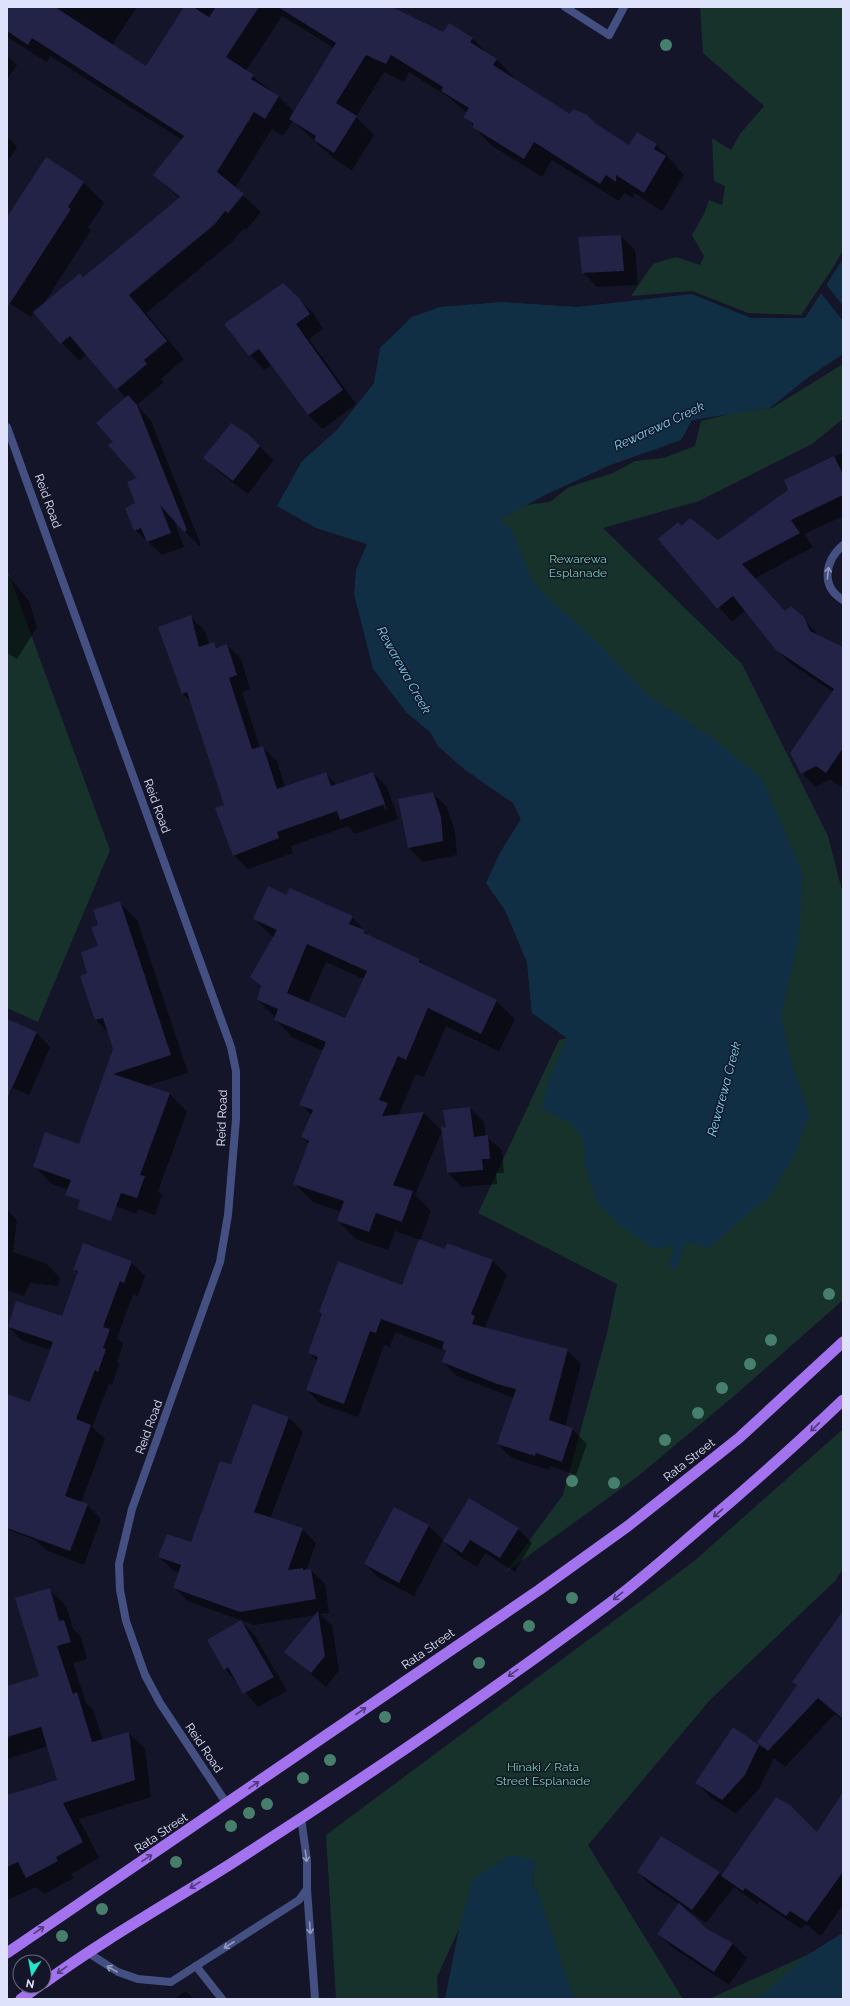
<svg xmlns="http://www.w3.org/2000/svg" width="850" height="2006" font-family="Raleway,sans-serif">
	<rect width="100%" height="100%" fill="#141528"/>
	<g fill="#17322b">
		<path d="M700 7H843V250L834 266 801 315 748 313 692 291 631 296 653 264 676 257 700 265 704 256 692 235 704 214 709 200 722 205 725 186 714 181 712 138 731 150 740 134 764 106 703 53Z"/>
		<path d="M843 364V419L812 444 699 501 603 528 742 664 828 836 843 894V1300L733 1397 637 1477 506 1572 563 1495 607 1333 617 1284 478 1213 559 1040 567 1038 532 1013 527 962 505 910 486 883 500 853 521 819 513 803 464 769 438 746 519 767 699 1217 433 552 525 505 550 502 569 487 613 473 635 461 664 458 695 446 701 421 741 411 772 408Z"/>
		<path d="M7 569 110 850 38 1022 7 1008Z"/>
		<path d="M843 1429V1569L835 1581 710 1700 588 1845 683 1999H532L538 1893 532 1885 535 1861 445 1999 459 1929 437 1977 438 1999H336L326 1835 693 1562Z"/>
		<path d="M843 1933 803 1999H709L809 1954Z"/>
	</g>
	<g fill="#112f44">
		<path d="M843 259V354L806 379 770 408 692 420 681 440 608 466 545 495 500 520 513 532 532 580 544 595 591 636 648 695 714 739 762 779 802 871 801 914 798 944 781 1016 794 1070 810 1114 796 1151 772 1194 707 1249 694 1243 654 1249 620 1225 598 1204 584 1163V1142L571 1123 542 1109 549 1079 567 1038 532 1013 527 962 505 910 486 883 500 853 521 819 513 803 464 769 438 746 430 732 407 713 373 669 354 594 356 570 367 544 316 528 277 506 302 461 337 430 374 383 380 348 412 317 440 307 501 302 577 307 692 294 751 318H805Z"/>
		<path d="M511 1854 535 1861 532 1885 538 1893 572 1993 576 1999H445L460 1927 472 1880Z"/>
		<path d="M843 1933V1999H758L809 1954Z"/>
	</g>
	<path fill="#141528" d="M826 284 843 306V321L820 292Z"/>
	<g fill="#0007" fill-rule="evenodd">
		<path d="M7 7H137L112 45 147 67 185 7H390L444 33 472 38 488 54 496 59 514 77 513 79 571 115 596 125 629 146 637 133 657 145 684 175 662 211 633 192 634 198 624 193 619 201 552 160 542 177 491 145 465 117 467 113 447 96 409 72 404 82 384 72 356 117 374 135 352 170 333 158 293 121 283 136 272 129 235 188 261 212 246 230 244 228 233 241 146 313 184 359 161 379 164 382 137 405 151 421 201 545 199 546 174 520 184 547 162 555 135 530 139 479 114 442 126 398 87 354 79 361 34 312 31 317 7 302V218L84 183 104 203 88 228 91 230 43 305 80 274 84 278 180 199 154 175 182 140 50 56 47 62 7 37ZM282 16 334 48 294 112 279 97 246 71Z"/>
		<path d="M7 56 17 65 7 79Z"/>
		<path d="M7 136 17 147 7 163Z"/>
		<path d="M621 236 635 250 638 285 597 287 583 272Z"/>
		<path d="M283 284 313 313 323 329 309 339 356 404 323 429 308 415 271 365 264 370 250 355Z"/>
		<path d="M248 435 274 460 248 494 219 472 205 457Z"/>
		<path d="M843 453V516L804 534 813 547 754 579 785 612 803 618 819 636 843 649V782L840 786 830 779 816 787 802 773 833 692 791 664 777 650 746 610 732 622 660 539 681 527 718 542 789 490 785 480Z"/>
		<path d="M7 574 29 601 37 627 17 659 7 653Z"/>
		<path d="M191 617 205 631 209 645 213 644 218 648 227 645 241 659 250 689 242 692 260 748 262 747 277 761 285 787 325 773 337 785 373 773 387 787 398 819 355 834 348 826 291 846 293 853 248 869 234 855 226 805 192 703 183 694ZM378 789H380L387 809 385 810Z"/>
		<path d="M432 793 447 807 455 832 457 855 423 862 409 848Z"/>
		<path d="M287 897 352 917 370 937 420 960 427 967 496 1001 515 1019 499 1051 446 1026 424 1077 416 1074 398 1116 424 1113 442 1131 415 1195 431 1211 420 1241 445 1250 493 1261 507 1275 485 1327 487 1329 567 1350 581 1364 565 1427 572 1429 587 1444 576 1475 550 1466 549 1470 512 1458 498 1444 514 1398 457 1376 443 1362 447 1353 445 1351 395 1332 390 1347 384 1345 358 1417 321 1404 307 1390 317 1361 309 1353 323 1315 320 1312 402 1286 420 1240 395 1231 388 1250 356 1239 338 1221 341 1212 313 1202 294 1183 309 1144 302 1137 312 1116 301 1104 324 1051 293 1038 275 1019 276 1018 258 1000 262 988 251 977 274 938 254 919ZM326 962 364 979 345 1019 308 1003Z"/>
		<path d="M119 902 137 920 188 1073 146 1086 170 1094 187 1112 158 1191 162 1195 155 1215 138 1209 137 1214 52 1184 34 1166 80 1146 114 1049 109 1033 96 1020 89 974 99 947V925Z"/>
		<path d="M7 1020 36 1032 50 1047 29 1095 13 1088 11 1094 7 1092Z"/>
		<path d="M470 1108 484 1122 486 1136 502 1150 504 1173H496L497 1184 462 1187 448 1173 447 1130Z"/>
		<path d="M7 1210 17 1220 13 1252 47 1264 60 1278 58 1286 30 1283 24 1296 7 1290Z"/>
		<path d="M131 1262 145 1276 138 1296 133 1295 117 1338 123 1344 117 1362 119 1364 112 1385 109 1384 92 1427 105 1439 81 1503 87 1505 101 1519 84 1565 46 1550 35 1540 7 1529V1395L31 1404 51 1350 23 1341 9 1327 62 1317 78 1274 74 1269Z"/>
		<path d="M254 1405 289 1418 303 1432 270 1519 302 1529 316 1543 306 1571 311 1570 325 1584 329 1613 320 1614 332 1626 339 1670 326 1687 286 1652 315 1615 254 1625 188 1601 174 1588 179 1573 173 1570 159 1557 191 1544 231 1466Z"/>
		<path d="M429 1526 444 1541 518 1529 532 1543 515 1572 485 1553 477 1567 458 1555 443 1540 414 1596 379 1578 365 1564Z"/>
		<path d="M49 1589 66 1606 73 1629 81 1637 87 1659 73 1663 86 1703 93 1710 103 1740 129 1733 145 1749 151 1797 79 1819 99 1858 71 1874 74 1878 44 1894 36 1887 7 1900V1832L59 1780 48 1746 7 1759V1687L41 1677Z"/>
		<path d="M241 1621 255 1636 287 1691 258 1707 225 1669Z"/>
		<path d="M843 1623V1721L835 1714 785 1767 774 1758 759 1789 736 1814 710 1797 696 1782 733 1728 763 1748 798 1686 794 1682Z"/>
		<path d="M843 1819V1905L821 1936 805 1924 801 1929 759 1901 757 1904 734 1887 706 1923 686 1909 706 1930 733 1944 747 1958 729 1985 673 1948 659 1934 679 1904 652 1886 638 1872 719 1873 722 1876 817 1833Z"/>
		<path d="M186 1991 194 1999H175Z"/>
	</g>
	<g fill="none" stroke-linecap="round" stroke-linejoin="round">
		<path stroke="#112f44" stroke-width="9" d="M674 1264 683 1233"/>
	</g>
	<g fill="#222347" fill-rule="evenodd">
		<path d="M7 7H55L146 66 184 7H193L209 17 216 7H259L226 57 254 75 251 79 279 96 265 119 254 112 217 172 244 194 228 213 225 211 215 224 129 295 167 341 144 360 147 364 116 390 70 336 60 344 33 312 80 273 83 277 97 266 180 197 153 175 184 136 32 38 28 45 7 31Z"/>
		<path d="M278 7H392L443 32 449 23 473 38 470 42 497 59 493 65 570 114 573 109 586 114 596 124 629 145 637 132 657 144 654 149 666 156 644 193 616 175V182L606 175 600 184 534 142 524 159 472 127 474 124 463 117 469 108 441 91 443 87 391 55 386 64 366 55 336 103 357 116 334 153 314 140 316 136 289 119 336 43Z"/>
		<path d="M46 157 84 182 68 207 71 209 7 308V217Z"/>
		<path d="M621 235 624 271 582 273 578 237Z"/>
		<path d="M283 283 299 298 310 314 296 324 343 390 308 415 259 349 249 356 224 324Z"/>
		<path d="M128 395 137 405 187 530 184 532 160 505 171 533 147 542 141 528 134 531 125 508 135 503 127 482 137 478 108 445 113 442 96 423Z"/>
		<path d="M231 423 248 434 260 446 233 481 203 458Z"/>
		<path d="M834 456 843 474V495L791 520 800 533 742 564 785 611 791 606 804 617 810 631 843 647V748L826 773 816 766 801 774 790 753 834 689 776 650 733 596 717 609 658 539 678 522 681 526 690 518 718 540 788 490 784 480Z"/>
		<path d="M191 615 199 647 214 642 216 648 227 644 237 675 229 678 252 749 263 746 277 789 326 772 331 786 373 772 385 804 340 820 337 811 277 832 279 838 233 856 215 808 224 805 187 692 182 694 158 627Z"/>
		<path d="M433 792 441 817 443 841 408 848 398 799Z"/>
		<path d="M268 886 286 895 290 888 353 916 349 924 365 930 364 933 420 959 419 962 497 1000 481 1034 428 1008 406 1060 398 1056 379 1100 388 1103 382 1116 424 1112 393 1185 413 1191 402 1222 376 1213 369 1232 337 1221 344 1201 293 1184 309 1141 301 1137 313 1110 299 1105 326 1042 274 1020 278 1009 257 1000 261 986 250 977 277 930 253 919ZM307 944 367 971 345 1018 287 993Z"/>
		<path d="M120 901 171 1055 113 1074 170 1093 140 1175 145 1176 137 1198 121 1193 111 1221 77 1209 80 1200 65 1195 71 1180 33 1167 45 1132 79 1144 113 1049 103 1018 95 1020 80 976 87 973 81 952 98 946 91 927 98 925 93 910Z"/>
		<path d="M7 1019 37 1032 7 1099Z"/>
		<path d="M470 1107 474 1137 488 1135 490 1159H482L483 1170 447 1173 441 1126 446 1128 443 1110Z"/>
		<path d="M419 1239 445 1249 447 1243 493 1260 471 1314 475 1316 472 1324 568 1349 549 1420 573 1428 562 1462 536 1453 535 1456 497 1444 516 1389 497 1384 442 1362 446 1351 442 1349 444 1342 381 1319 376 1333 370 1331 344 1404 306 1390 318 1357 308 1353 322 1314 319 1312 338 1261 402 1285Z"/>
		<path d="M83 1243 132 1261 124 1283 120 1281 103 1327 110 1329 103 1348 106 1349 98 1372 95 1370 76 1419 91 1425 65 1496 88 1504 70 1551 7 1528V1394L30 1402 53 1342 8 1327 16 1301 62 1316 78 1271 73 1270Z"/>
		<path d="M253 1404 289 1417 254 1512 303 1528 288 1570 303 1568V1570L311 1569 316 1599 240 1612 173 1588 181 1565 158 1557 167 1534 191 1542 220 1461 231 1464Z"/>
		<path d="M469 1498 519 1528 500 1558 470 1540 462 1553 443 1541Z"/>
		<path d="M394 1507 429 1525 399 1583 364 1564Z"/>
		<path d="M50 1588 59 1621 64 1620 71 1642 57 1646 73 1694 77 1692 92 1742 129 1732 135 1780 63 1803 83 1842 56 1857 58 1861 26 1878 18 1862 7 1867V1795L57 1780 41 1727 7 1737V1686L39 1676 15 1598Z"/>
		<path d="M318 1611 325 1656 311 1673 284 1652Z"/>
		<path d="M843 1611V1719L818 1698 768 1751 757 1742 797 1685 792 1682Z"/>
		<path d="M241 1620 274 1677 243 1694 228 1667 224 1670 207 1640Z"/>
		<path d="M733 1727 759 1745 745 1775 722 1800 695 1783Z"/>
		<path d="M843 1792V1872L807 1922 790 1911 786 1916 745 1888 743 1891 721 1876 776 1797 790 1805 817 1832Z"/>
		<path d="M661 1836 720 1872 692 1910 637 1872Z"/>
		<path d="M679 1903 707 1929 733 1943 714 1972 657 1934Z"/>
	</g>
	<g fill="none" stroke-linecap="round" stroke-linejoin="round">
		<g stroke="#445082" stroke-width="8">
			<path d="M609 35 624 7"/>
			<path d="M307 1889 315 1999"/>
			<path d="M87 1952 118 1972 138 1979 171 1982 299 1900 307 1889V1861L301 1817"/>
			<path d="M196 1966 222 1999"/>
		</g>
		<g stroke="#445082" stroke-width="8">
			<path d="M565 7 609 35"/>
			<path d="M843 545C825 561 820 586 843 600"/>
		</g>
		<path stroke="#445082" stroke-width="8" d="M7 427 231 1047 236 1071V1119L228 1215 220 1262 132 1509 119 1564 120 1590 126 1621 145 1675 160 1703 227 1804"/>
		<g stroke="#a372ef" stroke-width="11">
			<path d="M7 1953 539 1590 628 1526 739 1438 843 1342"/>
			<path d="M44 1983C103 1940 167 1904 229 1865 357 1783 484 1697 606 1606 641 1580 673 1551 706 1523 753 1483 799 1442 843 1400"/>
			<path d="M21 1999 39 1986"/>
		</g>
	</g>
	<g fill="#477f6d">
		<circle cx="666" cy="45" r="6"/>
		<circle cx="829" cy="1294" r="6"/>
		<circle cx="771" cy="1340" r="6"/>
		<circle cx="750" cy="1364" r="6"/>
		<circle cx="722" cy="1388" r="6"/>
		<circle cx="698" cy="1413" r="6"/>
		<circle cx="665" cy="1440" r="6"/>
		<circle cx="572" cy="1481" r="6"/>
		<circle cx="614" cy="1483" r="6"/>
		<circle cx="572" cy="1598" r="6"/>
		<circle cx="529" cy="1626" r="6"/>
		<circle cx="479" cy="1663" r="6"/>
		<circle cx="385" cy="1717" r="6"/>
		<circle cx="330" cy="1760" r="6"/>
		<circle cx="303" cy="1778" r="6"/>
		<circle cx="267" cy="1804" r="6"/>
		<circle cx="249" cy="1813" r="6"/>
		<circle cx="231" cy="1826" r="6"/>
		<circle cx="176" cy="1862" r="6"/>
		<circle cx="102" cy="1909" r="6"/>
		<circle cx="62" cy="1936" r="6"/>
	</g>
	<defs><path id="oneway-shaft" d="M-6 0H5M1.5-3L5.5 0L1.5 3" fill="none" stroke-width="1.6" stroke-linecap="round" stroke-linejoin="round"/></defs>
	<g stroke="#9299be">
		<use href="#oneway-shaft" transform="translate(828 573) rotate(-84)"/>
		<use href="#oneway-shaft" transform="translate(306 1856) rotate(83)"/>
		<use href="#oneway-shaft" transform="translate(310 1928) rotate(86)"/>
		<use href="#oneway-shaft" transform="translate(229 1945) rotate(147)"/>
		<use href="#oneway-shaft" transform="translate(112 1969) rotate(-150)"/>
	</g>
	<g stroke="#4d3a78">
		<use href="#oneway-shaft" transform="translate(815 1427) rotate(136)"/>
		<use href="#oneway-shaft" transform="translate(718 1513) rotate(139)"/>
		<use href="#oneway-shaft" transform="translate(618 1596) rotate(141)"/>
		<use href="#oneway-shaft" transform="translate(513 1673) rotate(144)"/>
		<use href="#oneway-shaft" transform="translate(361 1711) rotate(-35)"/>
		<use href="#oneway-shaft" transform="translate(254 1785) rotate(-35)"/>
		<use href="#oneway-shaft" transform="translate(147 1858) rotate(-34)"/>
		<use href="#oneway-shaft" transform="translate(195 1885) rotate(149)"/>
		<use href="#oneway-shaft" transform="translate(39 1930) rotate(-34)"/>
		<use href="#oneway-shaft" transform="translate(62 1970) rotate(144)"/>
	</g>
	<g text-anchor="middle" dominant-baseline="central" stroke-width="3" stroke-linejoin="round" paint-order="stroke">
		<g font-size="12" fill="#dfe2fb" stroke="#141528">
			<text transform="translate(48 501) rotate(70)">Reid Road</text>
			<text transform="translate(157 806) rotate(70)">Reid Road</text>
			<text transform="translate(222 1118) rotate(-88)">Reid Road</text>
			<text transform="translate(149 1427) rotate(-70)">Reid Road</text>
			<text transform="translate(689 1460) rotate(-38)">Rata Street</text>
			<text transform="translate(428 1649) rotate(-35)">Rata Street</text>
			<text transform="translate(204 1748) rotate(56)">Reid Road</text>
			<text transform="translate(161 1833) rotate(-34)">Rata Street</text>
		</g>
		<g font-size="12" fill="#71d5a5" stroke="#141528">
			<text x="578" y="559">Rewarewa<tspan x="578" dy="14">Esplanade</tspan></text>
			<text x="543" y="1767">Hīnaki / Rata<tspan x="543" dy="14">Street Esplanade</tspan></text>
		</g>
		<g font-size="13" font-style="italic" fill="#78d4f0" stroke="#141528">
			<text transform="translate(659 426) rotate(-25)">Rewarewa Creek</text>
			<text transform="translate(404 670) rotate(61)">Rewarewa Creek</text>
			<text transform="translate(724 1089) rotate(-75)">Rewarewa Creek</text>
		</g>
	</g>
	<rect width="850" height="2006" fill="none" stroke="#dfe2fb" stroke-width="16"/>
	<g transform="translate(32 1974) rotate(191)"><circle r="19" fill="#141528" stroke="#65677c"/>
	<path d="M0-3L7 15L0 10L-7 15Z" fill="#20e6cc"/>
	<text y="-6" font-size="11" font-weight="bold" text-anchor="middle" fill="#dfe2fb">N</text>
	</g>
</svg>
